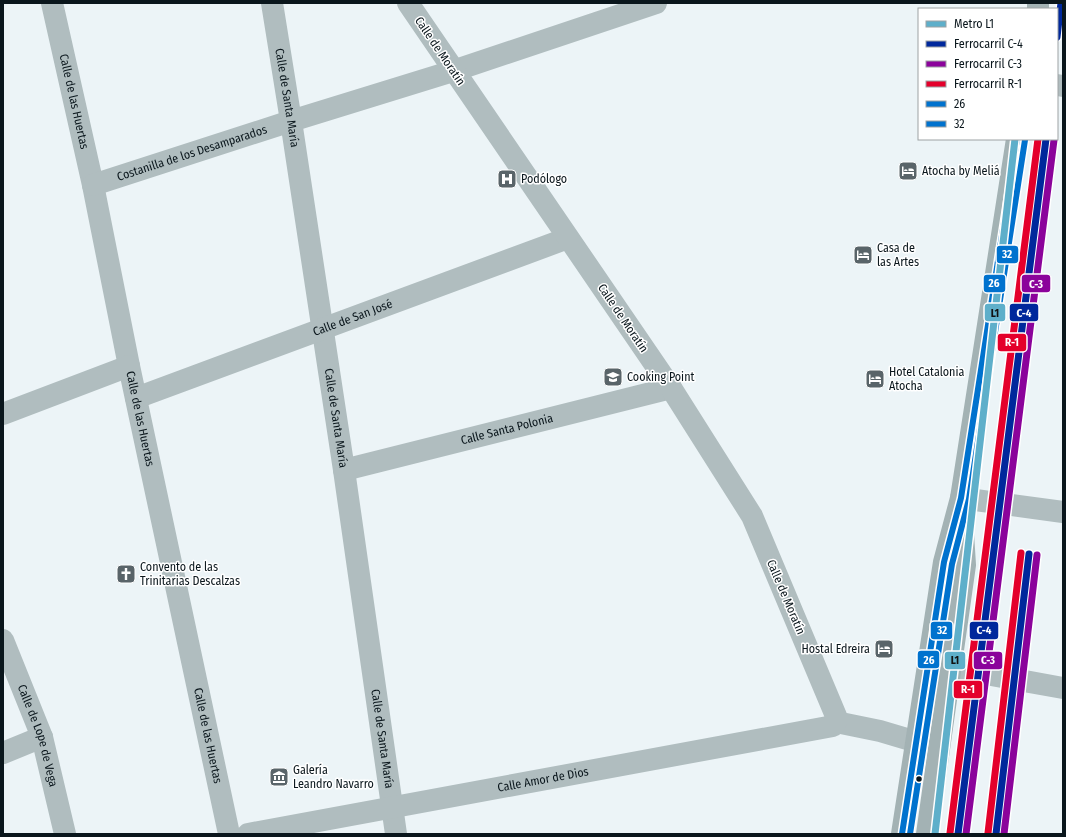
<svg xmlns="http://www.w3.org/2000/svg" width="1066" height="837" font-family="'Fira Sans Condensed',sans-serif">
	<rect width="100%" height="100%" fill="#ecf4f7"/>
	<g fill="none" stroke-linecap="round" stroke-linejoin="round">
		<g stroke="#b0bdbf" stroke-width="22">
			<path id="s1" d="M52 3 93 185 129 366 229 834"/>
			<path id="s2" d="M272 3 291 121 344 470 396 834"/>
			<path d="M1057 85 1063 86"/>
			<path id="s3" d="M93 185 291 121 453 71 656 3"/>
			<path id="s4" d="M136 398 568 238"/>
			<path d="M3 414 129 366"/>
			<path id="s5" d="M344 470 671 388"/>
			<path d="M961 498 1063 512"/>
			<path id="s6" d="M3 640 42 737 65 834"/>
			<path d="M931 664 1063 688"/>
			<path d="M836 722 880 731 917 742"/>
			<path d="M3 753 42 737"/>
			<path id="s7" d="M248 834 833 726 836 722V716L752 516 671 388 408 3"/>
		</g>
		<g stroke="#a3b2b4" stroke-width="22">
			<path d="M1038 9V3"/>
			<path d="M902 834 944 562 961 498 1017 139"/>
			<path d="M927 834 965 565 962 517"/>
		</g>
		<g stroke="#fff" stroke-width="9">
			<path id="bus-1" d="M902 834 944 562 961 498 1017 139"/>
		</g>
		<g stroke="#fff" stroke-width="9">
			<path id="bus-2" d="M910 834 952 564 969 499 1025 140"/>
		</g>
		<use href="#bus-1" stroke="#0072ce" stroke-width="6"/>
		<use href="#bus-2" stroke="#0072ce" stroke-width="6"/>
		<g stroke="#fff" stroke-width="10">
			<g id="rail-1">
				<path d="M1057 37 1061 3"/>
				<path d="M958 834 1046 139"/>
				<path d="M996 834 1029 554"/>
			</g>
		</g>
		<g stroke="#fff" stroke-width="10">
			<g id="rail-2">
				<path d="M966 834 1054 140"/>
				<path d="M1004 834 1037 555"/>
			</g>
		</g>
		<g stroke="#fff" stroke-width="10">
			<g id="rail-3">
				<path d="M950 833 1038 139"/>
				<path d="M988 833 1021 553"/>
			</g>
		</g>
		<use href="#rail-1" stroke="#00289c" stroke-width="7"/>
		<use href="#rail-2" stroke="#8b039b" stroke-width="7"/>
		<use href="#rail-3" stroke="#e4002b" stroke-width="7"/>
		<g stroke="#fff" stroke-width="10">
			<path id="metro-1" d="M935 834 1015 139"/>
		</g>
		<use href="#metro-1" stroke="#5eafca" stroke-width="7"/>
	</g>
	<defs>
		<g id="hotel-square" transform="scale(1)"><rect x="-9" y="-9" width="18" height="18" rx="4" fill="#596469" stroke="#fff"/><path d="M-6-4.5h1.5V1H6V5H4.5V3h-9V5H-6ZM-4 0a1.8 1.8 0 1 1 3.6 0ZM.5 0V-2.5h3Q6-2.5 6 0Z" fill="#fff"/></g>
		<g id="hospital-square" transform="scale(1)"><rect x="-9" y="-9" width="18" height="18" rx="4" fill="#596469" stroke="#fff"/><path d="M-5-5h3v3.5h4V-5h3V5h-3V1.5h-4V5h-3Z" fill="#fff"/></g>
		<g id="university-square" transform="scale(1)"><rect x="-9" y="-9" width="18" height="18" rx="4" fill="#596469" stroke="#fff"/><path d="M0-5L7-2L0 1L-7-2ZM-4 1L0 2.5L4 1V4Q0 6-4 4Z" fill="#fff"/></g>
		<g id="church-square" transform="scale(1)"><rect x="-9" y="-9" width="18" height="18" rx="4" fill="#596469" stroke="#fff"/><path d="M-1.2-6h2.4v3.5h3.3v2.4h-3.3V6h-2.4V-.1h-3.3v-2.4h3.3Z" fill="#fff"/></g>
		<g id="museum-square" transform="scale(1)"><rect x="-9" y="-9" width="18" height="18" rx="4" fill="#596469" stroke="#fff"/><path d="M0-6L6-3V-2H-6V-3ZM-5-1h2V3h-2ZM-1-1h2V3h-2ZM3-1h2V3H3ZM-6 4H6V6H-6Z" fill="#fff"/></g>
	</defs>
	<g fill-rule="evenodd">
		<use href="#hotel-square" x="908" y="171"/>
		<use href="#hospital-square" x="507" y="179"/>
		<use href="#hotel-square" x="863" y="255"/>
		<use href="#university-square" x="613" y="377"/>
		<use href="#hotel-square" x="875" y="379"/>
		<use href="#church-square" x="126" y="574"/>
		<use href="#hotel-square" x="884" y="649"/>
		<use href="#museum-square" x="279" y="777"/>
	</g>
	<circle fill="#0a161c" stroke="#fff" stroke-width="1.5" cx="919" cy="779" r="3.5"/>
	<g text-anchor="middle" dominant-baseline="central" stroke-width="3" stroke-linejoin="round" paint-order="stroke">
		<g font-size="12" fill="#0a161c" stroke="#fff">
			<text transform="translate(440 51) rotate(56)">Calle de Moratín</text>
			<text stroke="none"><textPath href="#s2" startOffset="96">Calle de Santa María</textPath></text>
			<text stroke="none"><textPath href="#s1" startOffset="101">Calle de las Huertas</textPath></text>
			<text stroke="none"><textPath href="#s3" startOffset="104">Costanilla de los Desamparados</textPath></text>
			<text stroke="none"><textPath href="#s4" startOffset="231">Calle de San José</textPath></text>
			<text transform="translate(623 318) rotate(56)">Calle de Moratín</text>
			<text stroke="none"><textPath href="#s1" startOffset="425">Calle de las Huertas</textPath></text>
			<text stroke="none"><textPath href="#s2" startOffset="420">Calle de Santa María</textPath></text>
			<text stroke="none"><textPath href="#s5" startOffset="168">Calle Santa Polonia</textPath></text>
			<text transform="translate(786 597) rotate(67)">Calle de Moratín</text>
			<text stroke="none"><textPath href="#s1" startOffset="749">Calle de las Huertas</textPath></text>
			<text stroke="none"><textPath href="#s6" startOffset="102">Calle de Lope de Vega</textPath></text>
			<text stroke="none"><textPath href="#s2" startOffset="744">Calle de Santa María</textPath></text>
			<text stroke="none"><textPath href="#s7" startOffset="300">Calle Amor de Dios</textPath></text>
		</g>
		<g font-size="12" fill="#0a161c" stroke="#fff" text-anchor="start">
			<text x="922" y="171">Atocha by Meliá</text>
			<text x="521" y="179">Podólogo</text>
			<text x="877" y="248">Casa de<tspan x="877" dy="14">las Artes</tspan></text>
			<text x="889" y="372">Hotel Catalonia<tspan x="889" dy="14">Atocha</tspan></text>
			<text x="627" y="377">Cooking Point</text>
			<text x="140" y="567">Convento de las<tspan x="140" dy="14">Trinitarias Descalzas</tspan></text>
			<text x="870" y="649" text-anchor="end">Hostal Edreira</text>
			<text x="293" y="770">Galería<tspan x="293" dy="14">Leandro Navarro</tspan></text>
		</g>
	</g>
	<g stroke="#fff" stroke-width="1.5">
		<rect x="996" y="245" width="23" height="19" rx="4" fill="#0072ce"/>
		<rect x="983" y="274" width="23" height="19" rx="4" fill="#0072ce"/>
		<rect x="1021" y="274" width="30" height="19" rx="4" fill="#8b039b"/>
		<rect x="984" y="303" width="22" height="19" rx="4" fill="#5eafca"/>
		<rect x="1009" y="303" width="30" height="19" rx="4" fill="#00289c"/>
		<rect x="997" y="333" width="30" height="19" rx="4" fill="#e4002b"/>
		<rect x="969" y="621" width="30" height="19" rx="4" fill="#00289c"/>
		<rect x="930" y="621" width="23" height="19" rx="4" fill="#0072ce"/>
		<rect x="917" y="650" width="23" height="19" rx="4" fill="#0072ce"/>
		<rect x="944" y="651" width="22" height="19" rx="4" fill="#5eafca"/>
		<rect x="973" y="651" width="30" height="19" rx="4" fill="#8b039b"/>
		<rect x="953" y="680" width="30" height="19" rx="4" fill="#e4002b"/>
	</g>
	<g font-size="11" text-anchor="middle" font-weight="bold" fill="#fff">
		<text x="1007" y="258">32</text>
		<text x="994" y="287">26</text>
		<text x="1036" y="288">C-3</text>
		<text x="1024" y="317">C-4</text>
		<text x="1012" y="346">R-1</text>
		<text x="984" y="634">C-4</text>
		<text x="942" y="634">32</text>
		<text x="929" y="664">26</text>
		<text x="988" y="664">C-3</text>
		<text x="968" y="693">R-1</text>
	</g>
	<g font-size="11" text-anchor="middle" font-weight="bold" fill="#111">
		<text x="995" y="317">L1</text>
		<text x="955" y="664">L1</text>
	</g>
	<rect width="1066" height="837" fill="none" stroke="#0a161c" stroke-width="8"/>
	<rect x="918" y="8" width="140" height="132" fill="#ffffff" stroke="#9da2a4"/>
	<rect x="926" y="21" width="20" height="6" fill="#5eafca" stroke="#9da2a4"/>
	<text x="954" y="28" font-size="12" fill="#0a161c">Metro L1</text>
	<rect x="926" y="41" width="20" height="6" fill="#00289c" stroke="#9da2a4"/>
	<text x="954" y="48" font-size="12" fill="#0a161c">Ferrocarril C-4</text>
	<rect x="926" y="61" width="20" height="6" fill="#8b039b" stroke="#9da2a4"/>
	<text x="954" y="68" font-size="12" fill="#0a161c">Ferrocarril C-3</text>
	<rect x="926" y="81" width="20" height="6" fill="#e4002b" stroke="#9da2a4"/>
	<text x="954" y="88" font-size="12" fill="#0a161c">Ferrocarril R-1</text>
	<rect x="926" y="101" width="20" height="6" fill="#0072ce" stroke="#9da2a4"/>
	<text x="954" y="108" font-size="12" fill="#0a161c">26</text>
	<rect x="926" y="121" width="20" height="6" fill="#0072ce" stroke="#9da2a4"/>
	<text x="954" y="128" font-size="12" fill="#0a161c">32</text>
</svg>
